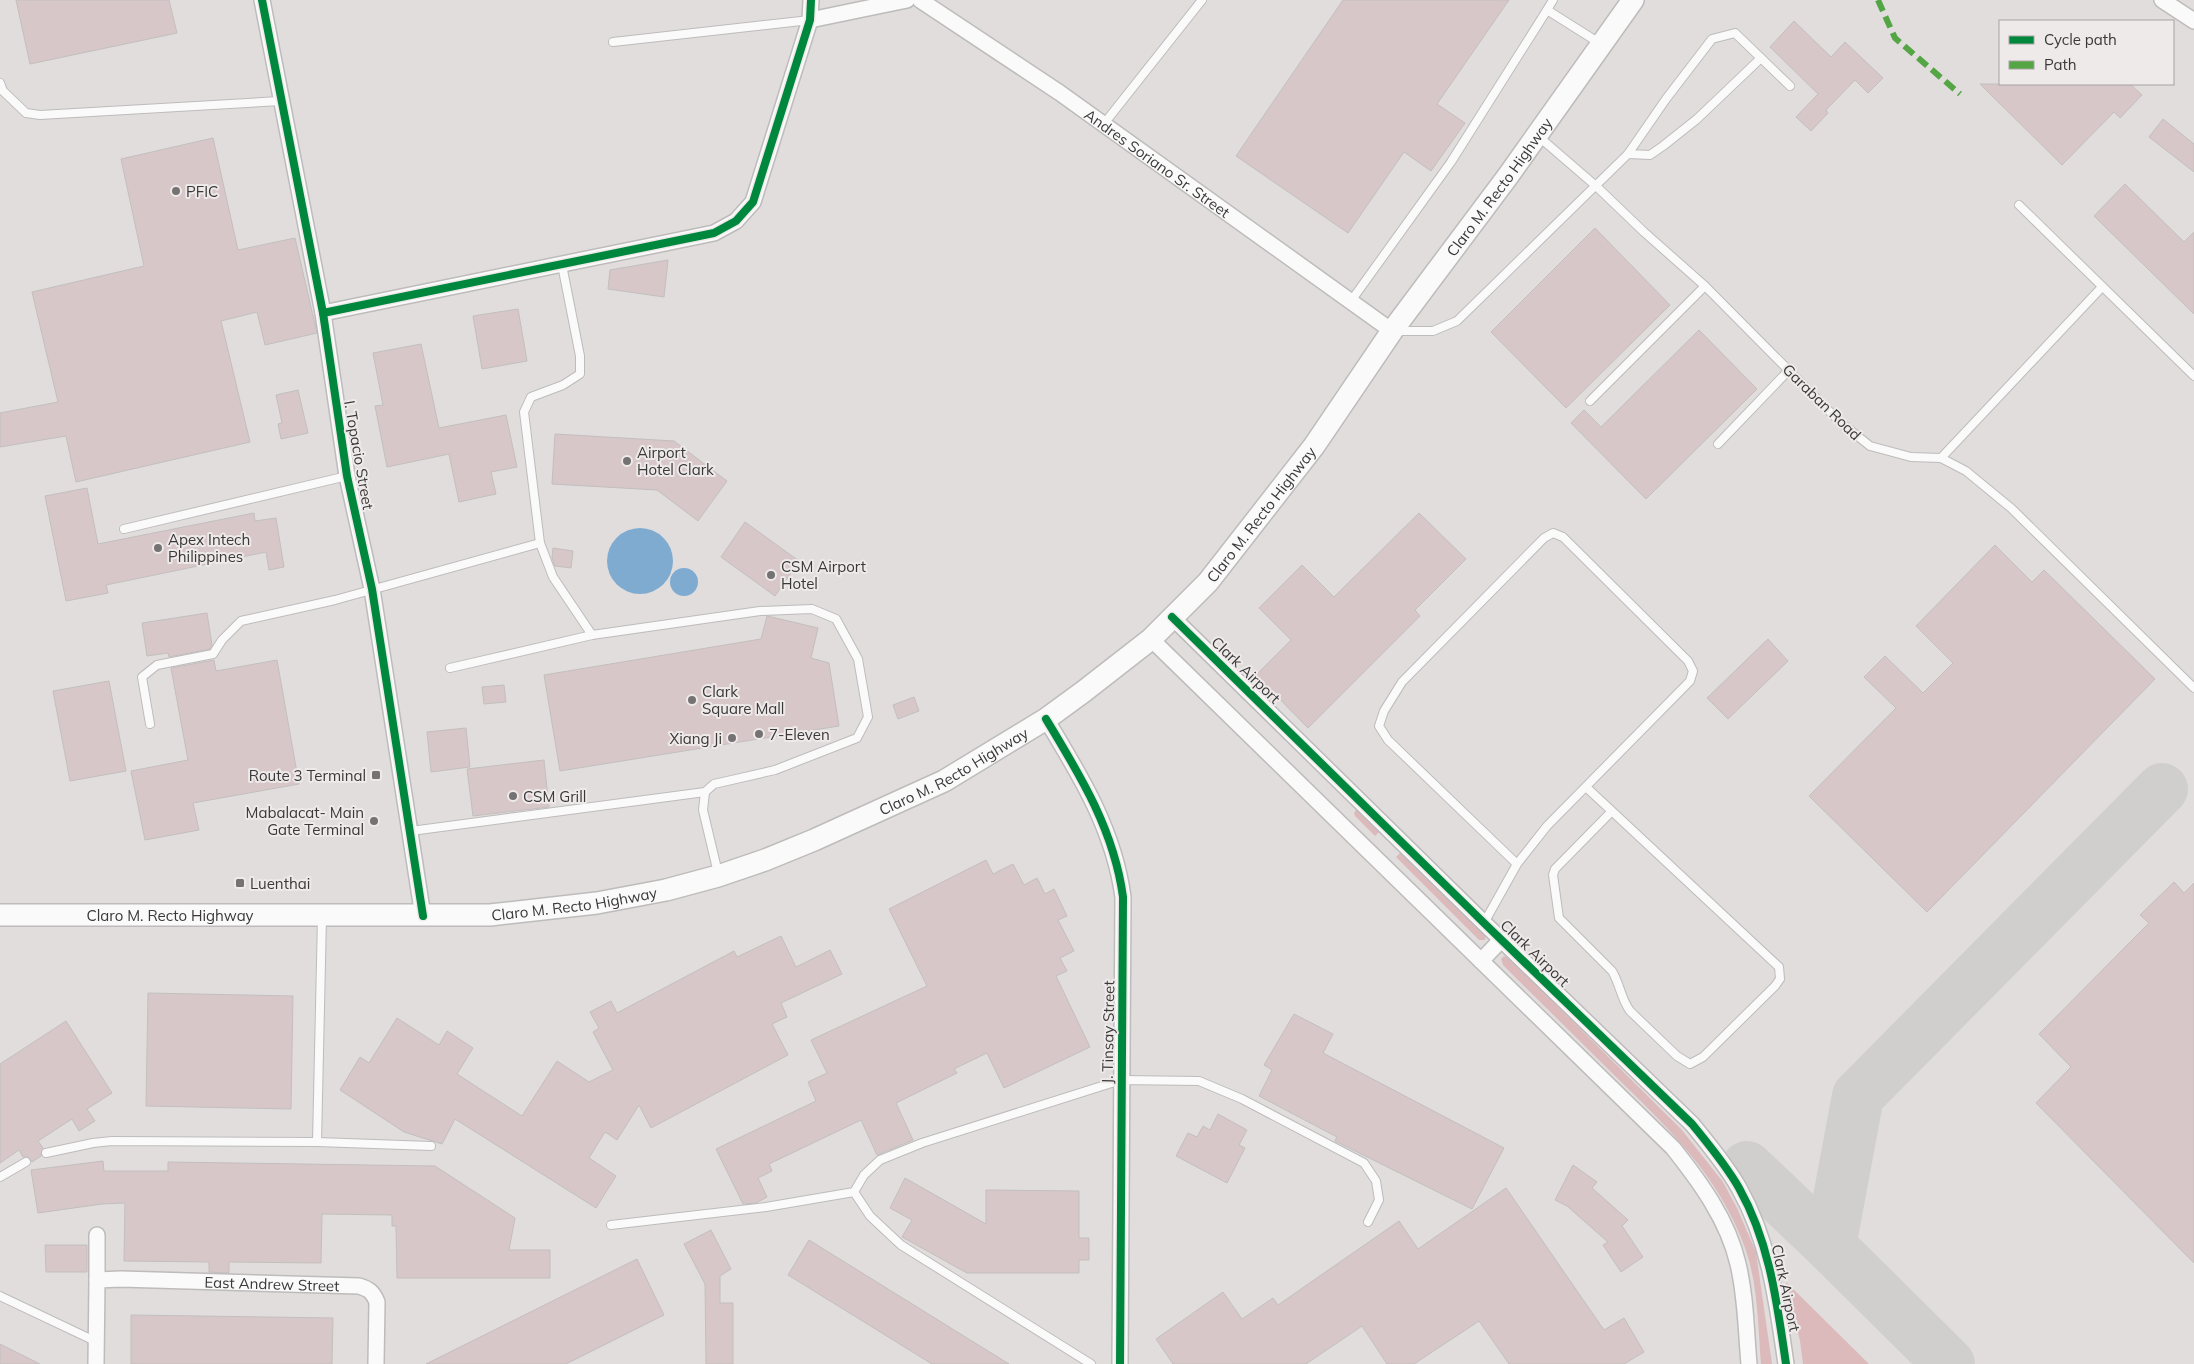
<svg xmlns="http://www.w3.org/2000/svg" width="2194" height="1364" font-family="Mulish,sans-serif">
	<rect width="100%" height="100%" fill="#e1dddd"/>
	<g fill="#dcbabb">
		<path d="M1356 810H1359L1381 830 1375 836 1355 816 1354 813Z"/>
		<path d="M1401 852 1486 934 1485 940H1479L1396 857Z"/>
		<path d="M1504 956 1510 959 1682 1130 1723 1182 1737 1208 1756 1252 1772 1364H1761C1758 1326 1758 1284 1745 1248 1719 1175 1667 1127 1614 1075 1577 1038 1540 1002 1503 965L1501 959Z"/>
		<path d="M1786 1282 1869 1364H1803L1800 1341Z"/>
	</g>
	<g fill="#7fabd1">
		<circle cx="640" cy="561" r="33"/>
		<circle cx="684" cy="582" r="14"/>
	</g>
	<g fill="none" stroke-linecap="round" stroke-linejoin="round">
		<g stroke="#d1cece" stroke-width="52">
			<path d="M1747 1167 1830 1246 1949 1364"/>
			<path d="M1830 1246 1858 1096 2162 789"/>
		</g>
	</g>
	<g fill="#d8c7c8" stroke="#c2bfbf">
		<path d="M16 0H169L177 33 30 64Z"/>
		<path d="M1343 0H1509L1437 104 1465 123 1431 171 1404 152 1348 233 1236 156Z"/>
		<path d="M1794 21 1831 57 1845 42 1883 78 1868 93 1855 80 1826 110 1828 113 1811 131 1796 117 1818 94 1770 47Z"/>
		<path d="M1980 84H2130L2142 95 2120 118 2114 112 2062 165Z"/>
		<path d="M2163 119 2194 144V172L2149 137Z"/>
		<path d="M213 138 238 250 295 238 317 333 265 345 257 312 221 321 250 442 76 482 66 436 0 447V413L58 402 32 292 144 266 121 159Z"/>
		<path d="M2125 184 2184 242 2194 232V314L2094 216Z"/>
		<path d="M1595 228 1670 305 1566 408 1491 332Z"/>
		<path d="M668 260 664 297 608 289 610 270Z"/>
		<path d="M518 309 527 361 482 369 473 316Z"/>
		<path d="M1699 330 1757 389 1646 499 1571 423 1584 410 1601 427Z"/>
		<path d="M421 344 439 428 506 415 517 467 491 472 496 494 459 502 449 454 387 467 375 406 383 405 373 353Z"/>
		<path d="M298 390 308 433 281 439 278 424 282 423 276 395Z"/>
		<path d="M555 434 674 441 727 481 698 521 657 490 552 484Z"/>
		<path d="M87 488 98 544 254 513 255 521 276 518 284 567 269 570 266 552 106 585 108 593 66 601 45 496Z"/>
		<path d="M1419 513 1466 559 1415 610 1420 616 1308 728 1256 675 1291 640 1259 608 1302 565 1334 597Z"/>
		<path d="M745 522 799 561 775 596 721 557Z"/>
		<path d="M1995 545 2032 582 2044 570 2155 679 1927 912 1809 796 1896 708 1864 677 1885 656 1923 693 1953 663 1916 626Z"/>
		<path d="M553 548 573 551 571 568 555 566 552 558Z"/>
		<path d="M207 613 212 645 210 649 169 657 168 653 147 656 142 623Z"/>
		<path d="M767 616 818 628 811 658 829 663 839 726 560 771 544 675 761 639Z"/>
		<path d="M1768 639 1788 661 1728 719 1707 698Z"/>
		<path d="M214 660 216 671 277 660 299 784 193 803 199 830 145 840 131 771 188 760 171 668Z"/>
		<path d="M109 681 126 771 70 781 53 691Z"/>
		<path d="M504 685 506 702 484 704 482 687Z"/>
		<path d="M914 697 919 711 898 719 893 705Z"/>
		<path d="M466 728 470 767 431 772 427 732Z"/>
		<path d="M544 760 549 807 473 816 467 769Z"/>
		<path d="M986 860 993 874 1013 864 1024 885 1037 878 1045 894 1054 889 1067 916 1058 920 1074 951 1060 958 1067 971 1056 976 1090 1047 1004 1088 987 1053 954 1069 957 1073 896 1103 913 1140 877 1155 861 1120 769 1164 772 1171 758 1178 767 1197 756 1203 743 1204 716 1149 816 1101 808 1082 827 1073 811 1040 927 986 889 909Z"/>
		<path d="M2174 882 2184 893 2194 883V1263L2036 1103 2071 1067 2039 1034 2149 923 2140 915Z"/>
		<path d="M781 936 796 967 830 950 842 974 781 1003 787 1017 772 1024 788 1055 651 1128 639 1105 617 1140 605 1132 589 1158 616 1176 596 1208 455 1119 442 1144 404 1132 340 1090 360 1057 369 1063 397 1018 439 1045 447 1031 473 1048 457 1074 522 1116 557 1061 589 1082 613 1070 593 1032 599 1028 590 1012 611 1001 617 1013 734 951 737 957Z"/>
		<path d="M148 993 293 996 291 1109 146 1106Z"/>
		<path d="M1294 1014 1333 1034 1323 1053 1504 1148 1472 1209 1335 1141 1337 1137 1259 1096 1272 1070 1264 1065Z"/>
		<path d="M66 1021 112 1093 87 1109 95 1121 79 1131 72 1119 38 1141 43 1148 41 1156 32 1162 28 1157H23L19 1150 0 1163V1064Z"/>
		<path d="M1218 1114 1247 1130 1239 1145 1245 1148 1227 1183 1176 1156 1188 1133 1197 1137 1203 1126 1210 1130Z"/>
		<path d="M103 1161 104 1171H168V1162L435 1166 515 1218 509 1250H550V1278H397L396 1226H392V1215L322 1214 321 1263 229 1262V1273L209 1272V1262L124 1261 125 1203 102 1204 38 1213 31 1170Z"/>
		<path d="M1573 1165 1597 1182 1592 1188 1628 1220 1622 1226 1643 1257 1621 1272 1603 1245 1608 1242 1567 1206 1555 1200Z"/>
		<path d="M905 1178 986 1224V1190L1079 1191V1238H1089V1260H1079V1273H967L902 1237 912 1220 890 1208Z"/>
		<path d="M1506 1188 1604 1330 1624 1318 1644 1352 1624 1364H1509L1479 1321 1414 1364H1387L1362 1326 1306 1364H1173L1156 1339 1223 1292 1242 1319 1273 1298 1278 1305 1399 1221 1418 1249Z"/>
		<path d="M711 1230 731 1269 720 1276V1303H733V1364H706L705 1284 684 1244Z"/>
		<path d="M809 1240 1009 1364H932L788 1275Z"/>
		<path d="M45 1245H87V1272H46Z"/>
		<path d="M637 1259 664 1315 566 1364H426Z"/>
		<path d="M131 1315 333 1318 332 1364H131Z"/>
		<path d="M0 1344 40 1364H0Z"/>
	</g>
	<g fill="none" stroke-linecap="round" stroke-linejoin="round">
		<g stroke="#bebbbb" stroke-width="10">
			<g id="lane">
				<path d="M1547 10 1553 0"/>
				<path d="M613 42 810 20"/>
				<path d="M0 83 3 91 26 113 40 115 280 101"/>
				<path d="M1103 125 1202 0"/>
				<path d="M1538 136 1596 186 1644 232 1705 286 1840 422 1870 446 1911 457 1941 458 1966 471 2011 508 2194 688"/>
				<path d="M1628 154 1650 155 1663 146 1697 119 1761 58"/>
				<path d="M2019 205 2194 376"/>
				<path d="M1351 301 1451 162 1547 10 1601 44"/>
				<path d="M1396 331H1433L1457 321 1628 154 1666 99 1712 39 1735 33 1790 86"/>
				<path d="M1590 401 1705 286"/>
				<path d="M1718 444 1789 370"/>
				<path d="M1941 458 2102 287"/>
				<path d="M124 529 347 476"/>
				<path d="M540 543 524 412 531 397 563 385 580 374V356L562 265"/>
				<path d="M450 668 592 635 760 611 812 609 836 619 858 659 868 717 857 738 775 770 714 784 705 792 703 810 718 873"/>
				<path d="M150 724 142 677 157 665 213 654 222 640 241 621 335 600 540 543 553 577 592 635"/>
				<path d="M1586 787 1779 967 1780 979 1775 986 1703 1057 1690 1064 1677 1056 1630 1011C1621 999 1620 984 1612 971L1559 918 1553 875 1555 869 1612 811"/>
				<path d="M411 831 705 792"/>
				<path d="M1484 923 1517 864 1547 826 1690 681 1693 671 1688 661 1563 537 1553 533 1544 538 1402 682 1384 711 1379 726 1388 740 1517 864"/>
				<path d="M317 1142 431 1146"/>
				<path d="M46 1153 93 1143 112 1141 317 1142 322 917"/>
				<path d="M0 1177 26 1162"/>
				<path d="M854 1192 870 1216 901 1245 1091 1364"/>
				<path d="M611 1225 766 1207 854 1192 864 1175 880 1160 922 1143 1121 1080 1199 1081 1242 1099 1364 1163 1376 1181 1379 1200 1368 1222"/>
				<path d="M0 1296 97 1342"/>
			</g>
		</g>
		<g stroke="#bebbbb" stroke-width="18">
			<g id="street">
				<path d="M262 0 323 313 347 476 372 589 423 916"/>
				<path id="s1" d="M920 0 1060 93 1392 331"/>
				<path d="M2162 0 2194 21"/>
				<path d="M810 20 907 0"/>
				<path d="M323 313 714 233 736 221 753 202 810 20 811 0"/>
				<path d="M1172 617 1484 923 1692 1124C1709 1145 1726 1165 1739 1188 1770 1243 1777 1303 1786 1364"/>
				<path d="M1151 639 1673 1148C1700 1182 1728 1220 1738 1264 1746 1297 1746 1331 1749 1364"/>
				<path d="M1046 719C1080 775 1114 830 1123 897L1120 1364"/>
				<path d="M1481 961 1501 940"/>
				<path d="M97 1280V1235"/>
				<path id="s2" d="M96 1364 97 1280 121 1279 359 1286C369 1289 373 1292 377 1302L376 1364"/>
			</g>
		</g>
		<g stroke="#bebbbb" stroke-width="24">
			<g id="secondary">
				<path id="s3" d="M0 915H490L597 903 666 890 718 876 765 860 814 840 944 781 1046 719 1083 692 1151 639 1208 582 1314 446 1392 331 1508 176 1633 0"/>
			</g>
		</g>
		<use href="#lane" stroke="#fafafa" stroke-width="8"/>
		<use href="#street" stroke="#fafafa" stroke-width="15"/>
		<use href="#secondary" stroke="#fafafa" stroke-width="21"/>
		<path stroke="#54a645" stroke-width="6" stroke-dasharray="12 6" stroke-linecap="butt" d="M1878 0 1895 38 1960 94"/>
		<g stroke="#efeaea" stroke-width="11">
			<g id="cycleway">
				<path d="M262 0 323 313 347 476 372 589 423 916"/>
				<path d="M323 313 714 233 736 221 753 202 810 20 811 0"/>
				<path d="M1172 617 1484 923 1692 1124C1709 1145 1726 1165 1739 1188 1770 1243 1777 1303 1786 1364"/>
				<path d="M1046 719C1080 775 1114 830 1123 897L1120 1364"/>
			</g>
		</g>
		<use href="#cycleway" stroke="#00873e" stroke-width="8"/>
	</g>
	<g fill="#747272" stroke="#efeaea" stroke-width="2">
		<circle cx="176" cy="191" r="5"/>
		<circle cx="627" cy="461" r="5"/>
		<circle cx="158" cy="548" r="5"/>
		<circle cx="771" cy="575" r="5"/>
		<circle cx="692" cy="700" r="5"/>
		<circle cx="759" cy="734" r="5"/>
		<circle cx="732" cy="738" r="5"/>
		<rect x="371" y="770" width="10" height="10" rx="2.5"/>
		<circle cx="513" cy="796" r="5"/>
		<circle cx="374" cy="821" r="5"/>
		<rect x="235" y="878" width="10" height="10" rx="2.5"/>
	</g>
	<g text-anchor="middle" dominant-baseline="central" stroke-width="4" stroke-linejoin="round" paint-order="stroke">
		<g font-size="15" fill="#3a3838" stroke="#efeaea">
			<text stroke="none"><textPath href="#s1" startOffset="288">Andres Soriano Sr. Street</textPath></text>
			<text stroke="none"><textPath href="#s3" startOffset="1790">Claro M. Recto Highway</textPath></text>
			<text transform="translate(1822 402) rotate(44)">Garaban Road</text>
			<text transform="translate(359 455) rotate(80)">I. Topacio Street</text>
			<text stroke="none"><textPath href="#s3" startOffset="1385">Claro M. Recto Highway</textPath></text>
			<text transform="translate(1246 670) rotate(44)">Clark Airport</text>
			<text stroke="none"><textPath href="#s3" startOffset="980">Claro M. Recto Highway</textPath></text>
			<text stroke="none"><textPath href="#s3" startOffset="575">Claro M. Recto Highway</textPath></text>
			<text stroke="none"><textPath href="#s3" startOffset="170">Claro M. Recto Highway</textPath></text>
			<text transform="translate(1535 953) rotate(44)">Clark Airport</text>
			<text transform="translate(1108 1032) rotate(-89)">J. Tinsay Street</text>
			<text stroke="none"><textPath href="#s2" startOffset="259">East Andrew Street</textPath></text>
			<text transform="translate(1786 1288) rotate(78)">Clark Airport</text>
		</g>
		<g font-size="15" fill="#3a3838" stroke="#efeaea" text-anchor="start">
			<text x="186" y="191">PFIC</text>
			<text x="637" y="452">Airport<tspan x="637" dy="17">Hotel Clark</tspan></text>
			<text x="168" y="539">Apex Intech<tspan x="168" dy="17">Philippines</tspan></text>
			<text x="781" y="566">CSM Airport<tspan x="781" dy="17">Hotel</tspan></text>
			<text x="702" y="691">Clark<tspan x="702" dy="17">Square Mall</tspan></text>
			<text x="769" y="734">7-Eleven</text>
			<text x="722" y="738" text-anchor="end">Xiang Ji</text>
			<text x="366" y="775" text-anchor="end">Route 3 Terminal</text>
			<text x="523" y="796">CSM Grill</text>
			<text x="364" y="812" text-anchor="end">Mabalacat- Main<tspan x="364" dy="17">Gate Terminal</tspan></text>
			<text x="250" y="883">Luenthai</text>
		</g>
	</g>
	<rect x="1999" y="20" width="175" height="65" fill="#efeaea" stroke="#a7a3a3"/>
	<rect x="2009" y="36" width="25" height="8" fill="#00873e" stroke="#a7a3a3"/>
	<text x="2044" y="45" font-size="15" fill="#3a3838">Cycle path</text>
	<rect x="2009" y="61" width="25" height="8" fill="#54a645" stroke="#a7a3a3"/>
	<text x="2044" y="70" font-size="15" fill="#3a3838">Path</text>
</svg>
